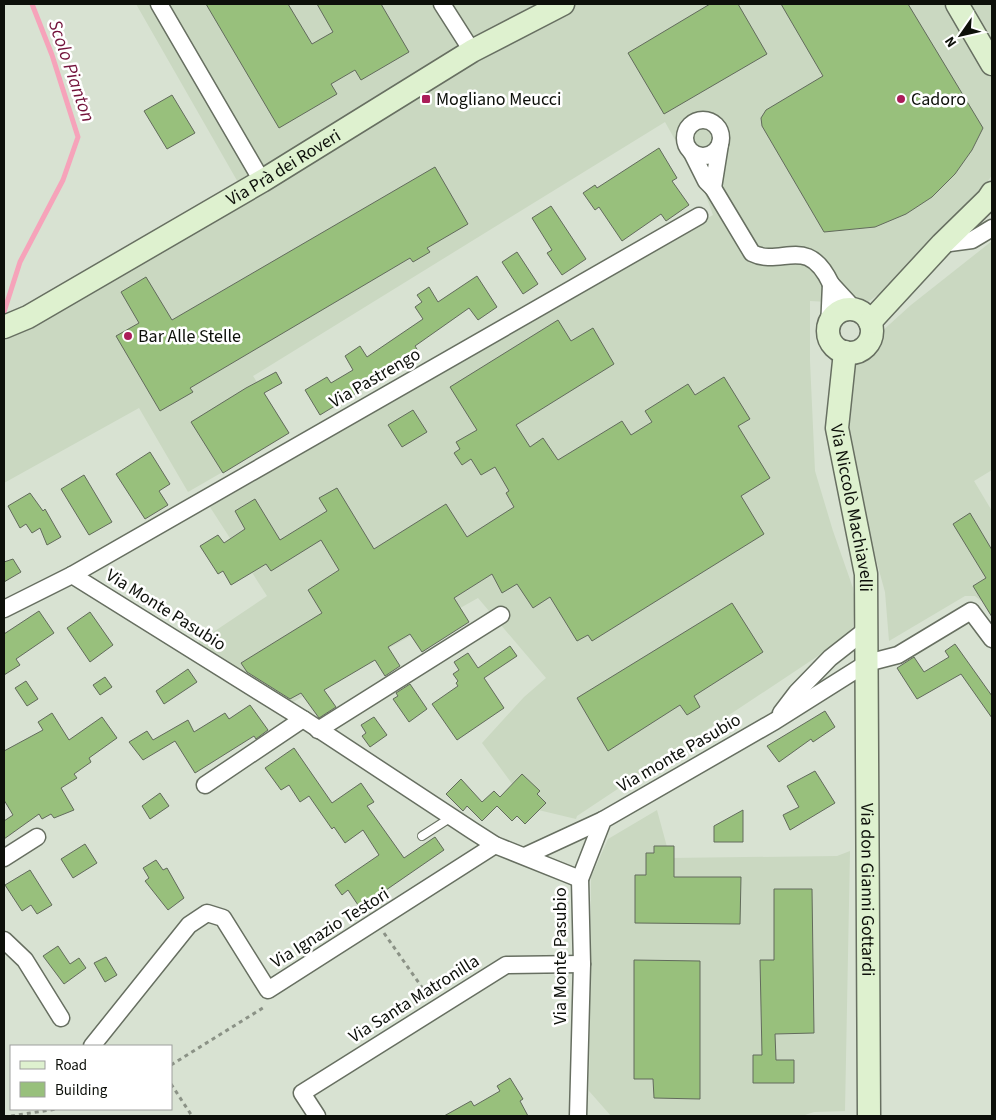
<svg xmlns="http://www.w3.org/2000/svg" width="996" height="1120" font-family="'Source Sans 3',sans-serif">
	<rect width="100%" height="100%" fill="#d8e2d2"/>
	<g fill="#cad8c1">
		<path d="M136 4H992V175L971 207 909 273 865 304 810 301V361L815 471 833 531 853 588 855 602 853 627 842 640 577 816 576 819 530 808 482 743 524 697 546 678 478 598 293 702 191 647 267 596 210 507 713 215 705 193 665 122 253 376 290 433 188 492 139 408 4 483V341L247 198Z"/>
		<path d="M992 241V470L974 481 992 511V600L986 605 975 596H965L889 641 885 592 855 483 840 414 849 361 911 305Z"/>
		<path d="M657 810 670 858 837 856 850 851 845 1111 814 1112 802 1116H611L589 1091 591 877 608 839Z"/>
	</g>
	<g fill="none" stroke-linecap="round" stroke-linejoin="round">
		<path stroke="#f6a3ba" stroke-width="5" d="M4 312 20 262 63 180 78 137 52 55 32 4"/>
	</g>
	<g fill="#98c07c" stroke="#626b5c">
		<path d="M206 4H288L312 44 333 32 317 4H381L409 52 361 80 355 70 331 84 337 94 279 128Z"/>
		<path d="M710 4H738L767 54 664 114 628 53Z"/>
		<path d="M781 4H908L983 128 972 150 955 174 932 197 906 214 875 227 824 232 762 126 761 118 766 110 823 76Z"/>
		<path d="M172 95 195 133 167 149 144 111Z"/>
		<path d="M659 148 677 178 672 181 689 205 666 221 661 214 622 241 599 207 595 210 583 193 595 185 597 188Z"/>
		<path d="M435 167 468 224 427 248 430 252 413 262 410 258 190 388 193 392 160 411 116 336 139 323 121 292 146 277 172 320Z"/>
		<path d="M551 206 586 259 562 275 547 253 552 250 532 218Z"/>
		<path d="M517 252 538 284 523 294 502 262Z"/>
		<path d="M477 276 497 307 478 320 469 308 415 346 420 354 320 415 305 390 327 377 331 383 353 370 345 356 360 346 367 357 423 319 415 307 422 302 417 295 429 287 438 302Z"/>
		<path d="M558 320 571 341 593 328 614 364 516 425 530 447 543 438 558 460 622 421 631 435 652 422 645 411 688 384 695 395 724 377 750 419 738 426 770 478 741 496 764 534 592 641 588 635 577 641 550 597 533 608 517 584 502 593 492 574 454 598 469 622 422 652 410 634 388 647 400 666 385 676 375 660 324 690 336 707 319 718 301 693 290 699 247 672 241 663 322 613 308 590 339 570 321 540 271 571 266 564 231 585 223 571 218 574 200 546 218 535 224 543 245 529 235 511 255 499 280 540 327 511 319 498 337 488 374 549 446 504 467 537 514 507 506 493 509 491 495 467 481 475 471 459 462 465 454 453 460 449 456 442 477 430 450 387Z"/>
		<path d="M276 372 282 383 264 393 289 433 223 473 191 422 246 388Z"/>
		<path d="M413 410 427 432 402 447 388 425Z"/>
		<path d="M150 452 170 484 159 491 168 505 145 519 116 474Z"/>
		<path d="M84 475 112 522 89 535 61 489Z"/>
		<path d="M30 493 43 511 45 509 61 537 47 545 40 528 32 533 26 524 20 528 8 506Z"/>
		<path d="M970 513 992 550V617L973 586 986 578 953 524Z"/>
		<path d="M13 559 21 572 4 582V562Z"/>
		<path d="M732 603 763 652 694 696 700 707 687 715 680 705 608 751 577 698Z"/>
		<path d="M39 611 54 633 16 659 20 665 4 675V634Z"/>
		<path d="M90 612 113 645 90 662 67 628Z"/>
		<path d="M955 644 992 696V718L961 674 917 699 897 668 914 657 924 672 949 657 945 651Z"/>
		<path d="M510 646 517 656 484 678 504 708 457 740 432 704 458 686 456 683 458 681 453 674 459 670 454 662 468 653 478 668Z"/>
		<path d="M188 669 197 682 164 704 156 691Z"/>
		<path d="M105 677 112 687 100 695 93 685Z"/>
		<path d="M26 681 38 699 27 706 15 688Z"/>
		<path d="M410 684 427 709 409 722 393 699 398 696 396 693Z"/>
		<path d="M250 705 268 730 256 739 254 736 195 773 175 741 143 760 129 742 147 731 153 740 188 720 194 732 225 713 229 719Z"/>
		<path d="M825 711 835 727 813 742 811 739 779 762 767 746Z"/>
		<path d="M52 713 69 740 102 717 117 738 89 758 91 762 74 774 77 778 61 788 74 810 54 818 51 814 42 819 39 814 4 839V821L13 815 4 800V751L43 730 38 722Z"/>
		<path d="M374 717 387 735 370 747 362 736 366 733 361 725Z"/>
		<path d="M294 748 332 803 361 783 374 802 367 806 404 858 435 837 444 850 360 908 348 890 342 895 335 885 379 855 363 830 345 843 334 827 332 829 309 796 300 802 289 785 281 790 265 768Z"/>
		<path d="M815 771 835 803 790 830 783 815 799 807 787 786Z"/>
		<path d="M522 774 540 791 537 794 546 803 525 824 517 816 512 821 497 806 482 821 467 806 463 811 446 794 461 779 482 802 494 791 500 797Z"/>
		<path d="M160 793 169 806 150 819 142 806Z"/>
		<path d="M743 810V842H714V826Z"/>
		<path d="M85 844 97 863 73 878 61 859Z"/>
		<path d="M654 846H674V877H741L740 924 635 923V875H646V853H654Z"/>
		<path d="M156 860 163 870 167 868 184 898 168 910 145 881 149 878 143 868Z"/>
		<path d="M30 870 52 905 37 914 31 905 22 911 5 885Z"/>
		<path d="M774 889H812L814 1033 775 1034 776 1060H794V1083H753V1055H762L760 960H774Z"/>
		<path d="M58 946 70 964 79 958 86 968 64 984 43 956Z"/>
		<path d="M106 957 117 975 105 982 94 963Z"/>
		<path d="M634 960 700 961V1099L654 1098 653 1079H634Z"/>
		<path d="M510 1078 523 1099 520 1101 528 1116H444L471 1101 474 1106 500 1091 497 1086Z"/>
	</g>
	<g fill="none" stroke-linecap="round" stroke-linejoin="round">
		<g stroke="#676f61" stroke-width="10">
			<path id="service" d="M422 836 450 818"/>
		</g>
		<g stroke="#676f61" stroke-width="19">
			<g id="minor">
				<path d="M159 4 262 181"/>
				<path d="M442 4 472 51"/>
				<circle cx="703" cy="138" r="18"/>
				<path d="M692 153 706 181 713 188 720 144"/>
				<path d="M713 188 752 253C782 268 807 233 831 284"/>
				<path d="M942 244 972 240 992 228"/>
				<path d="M829 328 831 284 855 310"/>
				<path d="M72 575 699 216"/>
				<path d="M4 609 72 575 303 719 473 831 495 845 580 879"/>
				<path d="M781 713 797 692 830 658 867 629"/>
				<path d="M318 730 501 615"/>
				<path d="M205 785 303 719"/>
				<path d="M525 856 603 820"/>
				<path d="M4 858 37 837"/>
				<path d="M4 940 25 960 61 1018"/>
				<path d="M92 1046 189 925 207 913 223 918 268 990 495 845"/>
				<path d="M317 1116 302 1093 506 965 582 964"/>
				<path d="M578 1116 582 964 580 879 603 820 775 721 867 663 898 655 971 611 992 639"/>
			</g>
		</g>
		<g stroke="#676f61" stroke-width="25">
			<g id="secondary">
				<path d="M957 4 992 64"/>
				<circle cx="850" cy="331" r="22"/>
				<path d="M870 322 942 244 988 199 992 193"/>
				<path id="s1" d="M4 327 28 317 262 181 472 51 563 4"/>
				<path id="s2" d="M845 352 837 428 866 574 869 1116"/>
			</g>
		</g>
		<g stroke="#8b9286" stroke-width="3" stroke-dasharray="4 4" stroke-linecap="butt">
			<path d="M384 933 428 996"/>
			<path d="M171 1065 266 1006"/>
			<path d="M171 1084 192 1116"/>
			<path d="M11 1116 57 1109"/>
		</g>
		<use href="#service" stroke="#fff" stroke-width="8"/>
		<use href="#minor" stroke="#fff" stroke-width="16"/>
		<use href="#secondary" stroke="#def1cf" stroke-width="22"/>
	</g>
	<g fill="#ab1d59" stroke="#fff" stroke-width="2">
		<rect x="421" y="94" width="10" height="10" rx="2.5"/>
		<circle cx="901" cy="99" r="5"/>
		<circle cx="128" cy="336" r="5"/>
	</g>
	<g text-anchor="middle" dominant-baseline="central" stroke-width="5" stroke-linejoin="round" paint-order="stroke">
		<g font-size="18" fill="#0d100a" stroke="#fff" text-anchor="start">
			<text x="436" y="99">Mogliano Meucci</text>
			<text x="911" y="99">Cadoro</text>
			<text x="138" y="336">Bar Alle Stelle</text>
		</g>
		<g font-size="18" fill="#0d100a" stroke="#fff">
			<text stroke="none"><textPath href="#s1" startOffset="322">Via Prà dei Roveri</textPath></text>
			<text transform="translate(375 378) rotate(-30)">Via Pastrengo</text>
			<text stroke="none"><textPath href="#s2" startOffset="158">Via Niccolò Machiavelli</textPath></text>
			<text transform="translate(166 610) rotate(32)">Via Monte Pasubio</text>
			<text transform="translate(679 753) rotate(-30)">Via monte Pasubio</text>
			<text stroke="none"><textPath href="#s2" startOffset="541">Via don Gianni Gottardi</textPath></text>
			<text transform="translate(330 928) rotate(-32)">Via Ignazio Testori</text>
			<text transform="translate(560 956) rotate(-90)">Via Monte Pasubio</text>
			<text transform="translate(414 999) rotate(-32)">Via Santa Matronilla</text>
		</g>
		<g font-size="19" font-style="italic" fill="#73133b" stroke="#fff">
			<text transform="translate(71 71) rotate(71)">Scolo Pianton</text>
		</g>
	</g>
	<rect width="996" height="1120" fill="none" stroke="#0d100a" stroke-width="10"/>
	<rect x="10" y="1045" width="162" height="65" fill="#ffffff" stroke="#9e9f9d"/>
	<rect x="20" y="1061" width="25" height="8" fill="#def1cf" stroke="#9e9f9d"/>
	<text x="55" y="1070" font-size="15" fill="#0d100a">Road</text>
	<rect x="20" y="1082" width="25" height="15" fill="#98c07c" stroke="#9e9f9d"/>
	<text x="55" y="1095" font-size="15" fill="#0d100a">Building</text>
	<g transform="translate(961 35) rotate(236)" stroke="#ffffff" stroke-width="4" paint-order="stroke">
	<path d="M0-4L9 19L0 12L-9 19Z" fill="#0d100a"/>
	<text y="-8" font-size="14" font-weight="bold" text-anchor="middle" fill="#0d100a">N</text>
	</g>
</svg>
